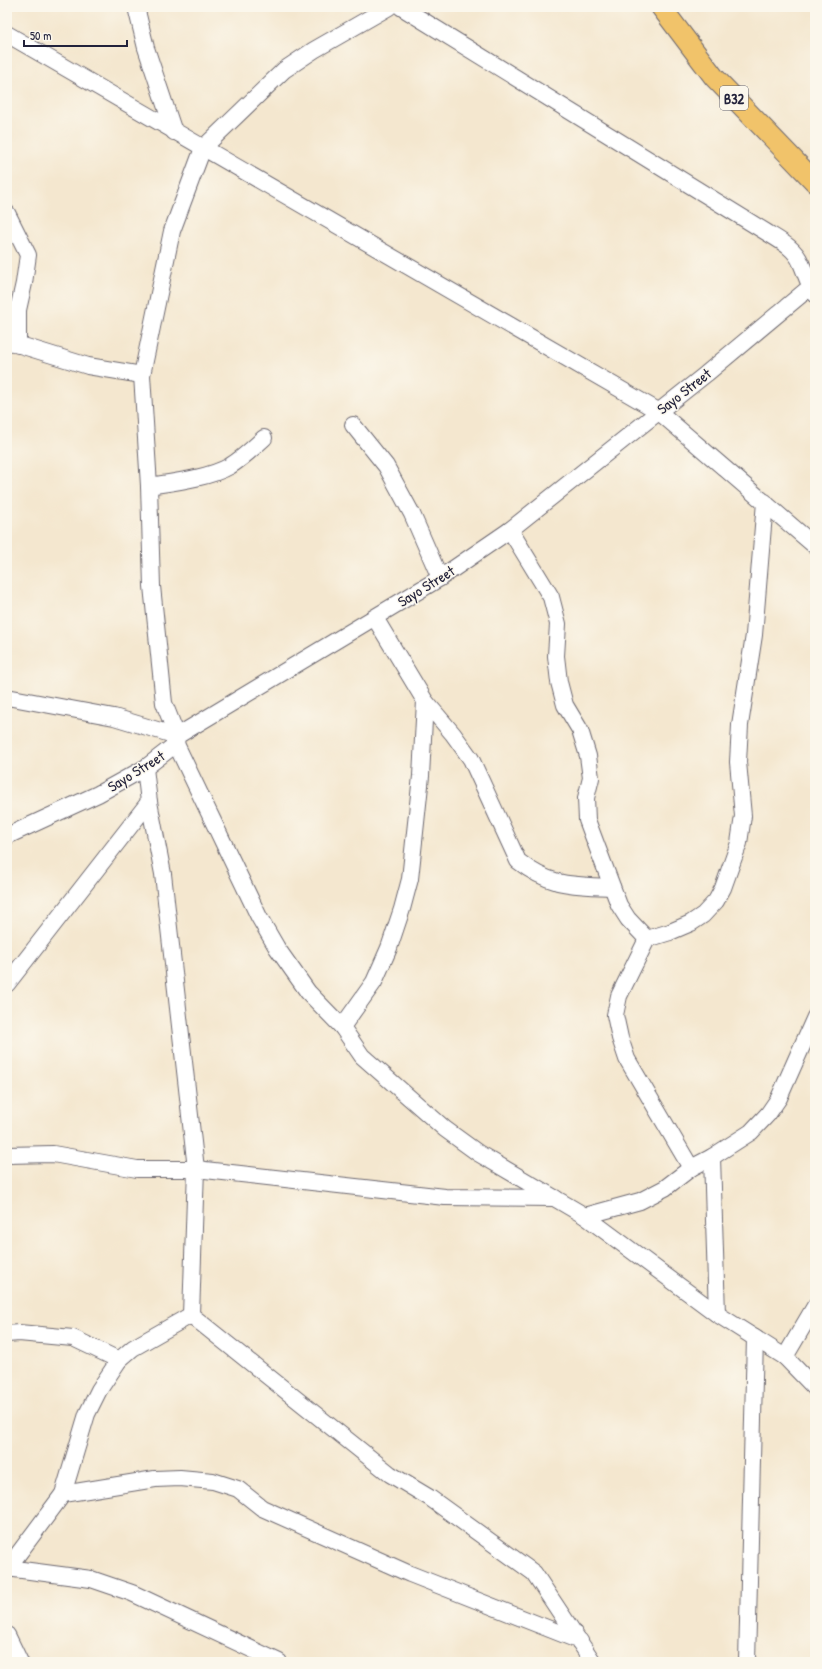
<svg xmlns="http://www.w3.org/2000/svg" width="822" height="1669" font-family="'Patrick Hand',sans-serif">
	<rect width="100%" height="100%" fill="#fbf7ec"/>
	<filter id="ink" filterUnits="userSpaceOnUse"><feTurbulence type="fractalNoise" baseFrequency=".025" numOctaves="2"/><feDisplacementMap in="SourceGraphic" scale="8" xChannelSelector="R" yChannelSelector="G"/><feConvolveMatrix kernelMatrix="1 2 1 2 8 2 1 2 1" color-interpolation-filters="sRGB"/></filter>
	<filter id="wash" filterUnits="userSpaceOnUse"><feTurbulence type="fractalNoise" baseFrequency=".012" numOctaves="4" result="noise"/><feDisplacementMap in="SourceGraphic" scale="16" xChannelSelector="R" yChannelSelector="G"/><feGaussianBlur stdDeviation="0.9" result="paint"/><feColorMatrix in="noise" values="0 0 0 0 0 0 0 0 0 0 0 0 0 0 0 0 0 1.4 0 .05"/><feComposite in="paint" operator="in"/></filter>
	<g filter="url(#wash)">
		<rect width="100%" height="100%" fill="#f4e7cf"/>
	</g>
	<g filter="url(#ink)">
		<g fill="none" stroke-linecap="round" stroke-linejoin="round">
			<g stroke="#6c676f" stroke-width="18">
				<g id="minor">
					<path d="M136 7 146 48 174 132"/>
					<path d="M401 7 766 232C779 240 795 248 801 263 806 274 808 284 815 294"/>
					<path d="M7 34 658 411 815 546"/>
					<path d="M7 213 28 255 24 283 18 310V345"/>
					<path d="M7 341 88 366 142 375"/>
					<path d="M353 425 386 466 412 514 440 578"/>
					<path d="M149 486C174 482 209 478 230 466 243 458 253 448 264 438"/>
					<path d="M510 530 551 597 558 624 556 656 559 682 565 705 580 730 588 756 591 778 586 798 587 820 619 905 628 919 647 939"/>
					<path d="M375 618 425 701 453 734 471 759 518 861C551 887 572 885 612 887"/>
					<path d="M7 697 114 717 177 736"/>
					<path d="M177 736 164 703 152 586 149 486 142 375 172 231 203 148 284 70 314 50 389 7"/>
					<path d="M176 744 259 917 277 948 308 992 342 1027 362 1056 445 1129 478 1153 585 1216 717 1314 785 1357 815 1388"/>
					<path d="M145 768 149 802 163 874 196 1169 191 1315"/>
					<path d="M7 836 98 794 145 768 176 744 177 736 440 578 510 530 706 374 815 283"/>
					<path d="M7 984 149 802"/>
					<path d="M342 1027 374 982 389 948 402 909 410 879 421 776 425 701"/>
					<path d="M7 1155 53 1154 137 1169H196L445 1197 555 1198"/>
					<path d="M712 1157 717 1314"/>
					<path d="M691 1168 627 1059 620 1038 615 1015 619 996 647 939 670 932 691 923 703 915 716 901 723 888 739 843 743 816 738 762 740 725 754 635 765 502"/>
					<path d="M585 1216 640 1201 665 1188 691 1168 712 1157 751 1132 768 1114 779 1098 815 1017"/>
					<path d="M191 1315 390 1474 430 1498 534 1573 593 1662"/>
					<path d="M7 1334 19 1333 73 1338 119 1360"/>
					<path d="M785 1357 815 1306"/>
					<path d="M63 1494 155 1479 180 1478 213 1481 238 1489 262 1508 410 1574 580 1641"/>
					<path d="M7 1568 91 1579 132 1593 279 1662"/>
					<path d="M7 1569 63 1494 87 1414 99 1390 119 1360 133 1348 191 1315"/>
					<path d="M7 1635 20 1662"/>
					<path d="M747 1662 755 1338"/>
				</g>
			</g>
			<g stroke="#6c676f" stroke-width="22">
				<path id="major" d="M661 7 714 77 815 182"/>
			</g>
			<use href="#minor" stroke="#fff" stroke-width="16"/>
			<use href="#major" stroke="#f1c36a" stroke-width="20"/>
		</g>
	</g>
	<g text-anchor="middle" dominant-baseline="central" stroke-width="3" stroke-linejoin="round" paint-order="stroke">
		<rect fill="#fbf7ec" stroke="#636270" stroke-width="1" x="720" y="86" width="28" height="24" rx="3"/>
		<g font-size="14" font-weight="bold" fill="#22223b">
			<text x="734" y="98">B32</text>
		</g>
		<g font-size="15" fill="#22223b" stroke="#fbf7ec">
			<text transform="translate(684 391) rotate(-38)">Sayo Street</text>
			<text transform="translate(426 586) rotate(-32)">Sayo Street</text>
			<text transform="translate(136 771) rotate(-32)">Sayo Street</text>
		</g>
	</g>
	<rect width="822" height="1669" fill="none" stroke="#fbf7ec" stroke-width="24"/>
	<path d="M24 40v6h103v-6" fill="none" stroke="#22223b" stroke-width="2"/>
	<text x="30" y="40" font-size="12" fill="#22223b" stroke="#fbf7ec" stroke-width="3" paint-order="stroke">50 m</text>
</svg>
